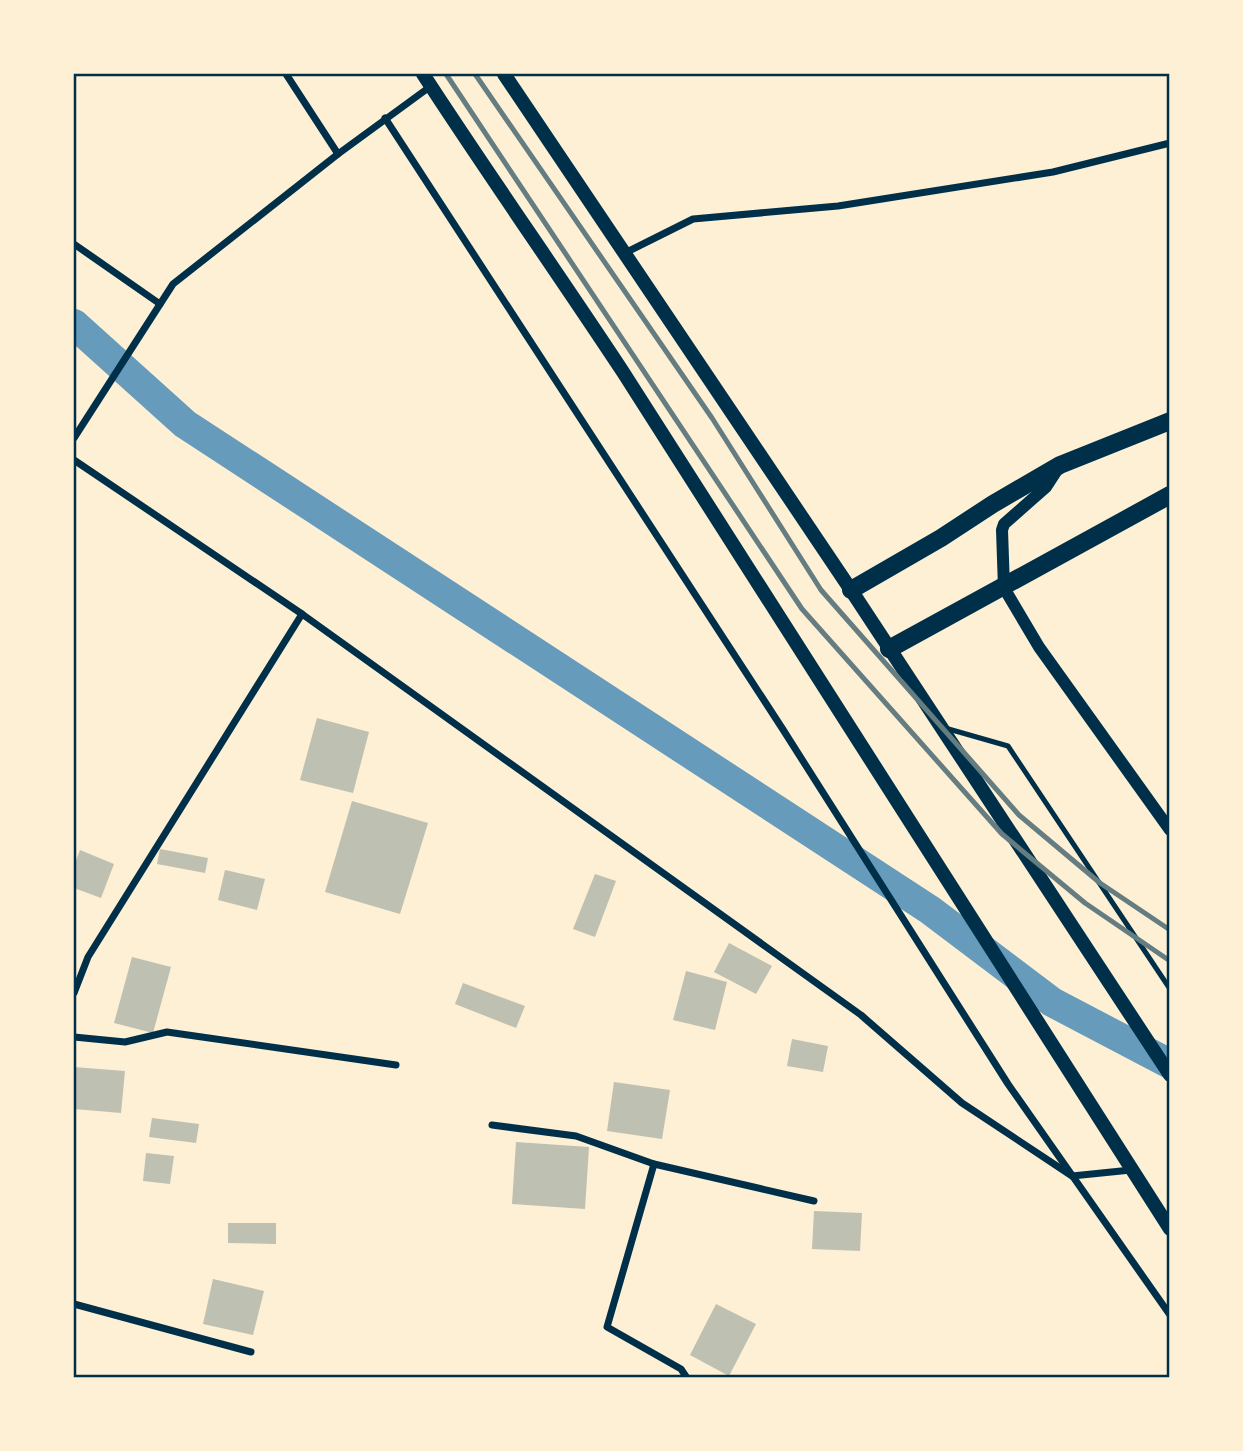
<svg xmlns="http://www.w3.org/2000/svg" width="1243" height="1451" font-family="'Titillium Web',sans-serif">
	<rect width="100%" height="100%" fill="#fdf0d5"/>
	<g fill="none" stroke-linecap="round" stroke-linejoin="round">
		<path stroke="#669bbc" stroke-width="30" d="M74 324 185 424 930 910 1052 1002 1170 1064"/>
	</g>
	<g fill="#bec0b2">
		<path d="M317 718 369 732 353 793 300 780Z"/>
		<path d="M352 801 428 823 400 914 325 892Z"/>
		<path d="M160 849 208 858 205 873 157 864Z"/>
		<path d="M80 850 114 864 101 898 74 888V866Z"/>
		<path d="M225 870 265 879 257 910 218 900Z"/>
		<path d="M595 874 616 881 595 937 573 929Z"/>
		<path d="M729 943 772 966 756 994 714 972Z"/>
		<path d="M132 957 171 967 153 1033 114 1023Z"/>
		<path d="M686 971 727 982 715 1030 673 1020Z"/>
		<path d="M463 983 525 1006 516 1028 455 1004Z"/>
		<path d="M792 1039 828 1046 823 1072 787 1066Z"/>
		<path d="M74 1067 125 1071 121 1113 74 1109Z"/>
		<path d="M614 1082 670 1090 662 1139 607 1131Z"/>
		<path d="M152 1118 199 1124 196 1143 149 1137Z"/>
		<path d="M516 1142 589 1147 585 1209 512 1204Z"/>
		<path d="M146 1153 174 1156 170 1184 143 1181Z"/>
		<path d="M814 1211 862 1213 860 1251 812 1249Z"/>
		<path d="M228 1223H276V1244L228 1243Z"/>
		<path d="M213 1279 264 1291 253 1335 203 1324Z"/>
		<path d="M716 1304 756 1324 729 1376 690 1355Z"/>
	</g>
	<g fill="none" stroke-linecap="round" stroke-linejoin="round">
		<path stroke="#003049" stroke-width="5" d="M945 728 1008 746 1170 989"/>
		<g stroke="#003049" stroke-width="7">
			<path d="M286 74 338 154"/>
			<path d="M385 118 782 728 1008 1084 1170 1315"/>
			<path d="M74 244 160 304"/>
			<path d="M625 253 693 219 838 206 1053 172 1170 143"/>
			<path d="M74 438 173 284 338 154 431 86"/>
			<path d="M74 460 302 614 861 1015 962 1103 1072 1176 1131 1170"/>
			<path d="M74 993 88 957 302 614"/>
			<path d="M74 1037 125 1042 167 1032 396 1065"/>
			<path d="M492 1125 576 1136 654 1164 814 1201"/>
			<path d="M654 1164 607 1327 681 1369 687 1378"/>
			<path d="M74 1304 251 1352"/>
		</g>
		<path stroke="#003049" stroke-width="12" d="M1059 467 1046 487 1004 524 1002 530 1004 588 1039 647 1170 830"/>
		<g stroke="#003049" stroke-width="14">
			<path d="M423 74C488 174 557 272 623 372 807 656 985 944 1170 1229"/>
			<path d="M504 74 851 590 1170 1075"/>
		</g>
		<g stroke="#003049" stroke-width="18">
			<path d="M851 590 941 538 993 504 1060 465 1170 421"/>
			<path d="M889 649 1170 495"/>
		</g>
		<g stroke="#657d81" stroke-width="5">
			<path d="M446 74 802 609 1002 834 1085 903 1170 961"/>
			<path d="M475 74 712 418 821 590 1019 815 1100 883 1170 930"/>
		</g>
	</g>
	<rect width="1243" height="1451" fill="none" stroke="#fdf0d5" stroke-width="150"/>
	<rect x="75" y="75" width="1093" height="1301" fill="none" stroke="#003049" stroke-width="2.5"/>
</svg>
